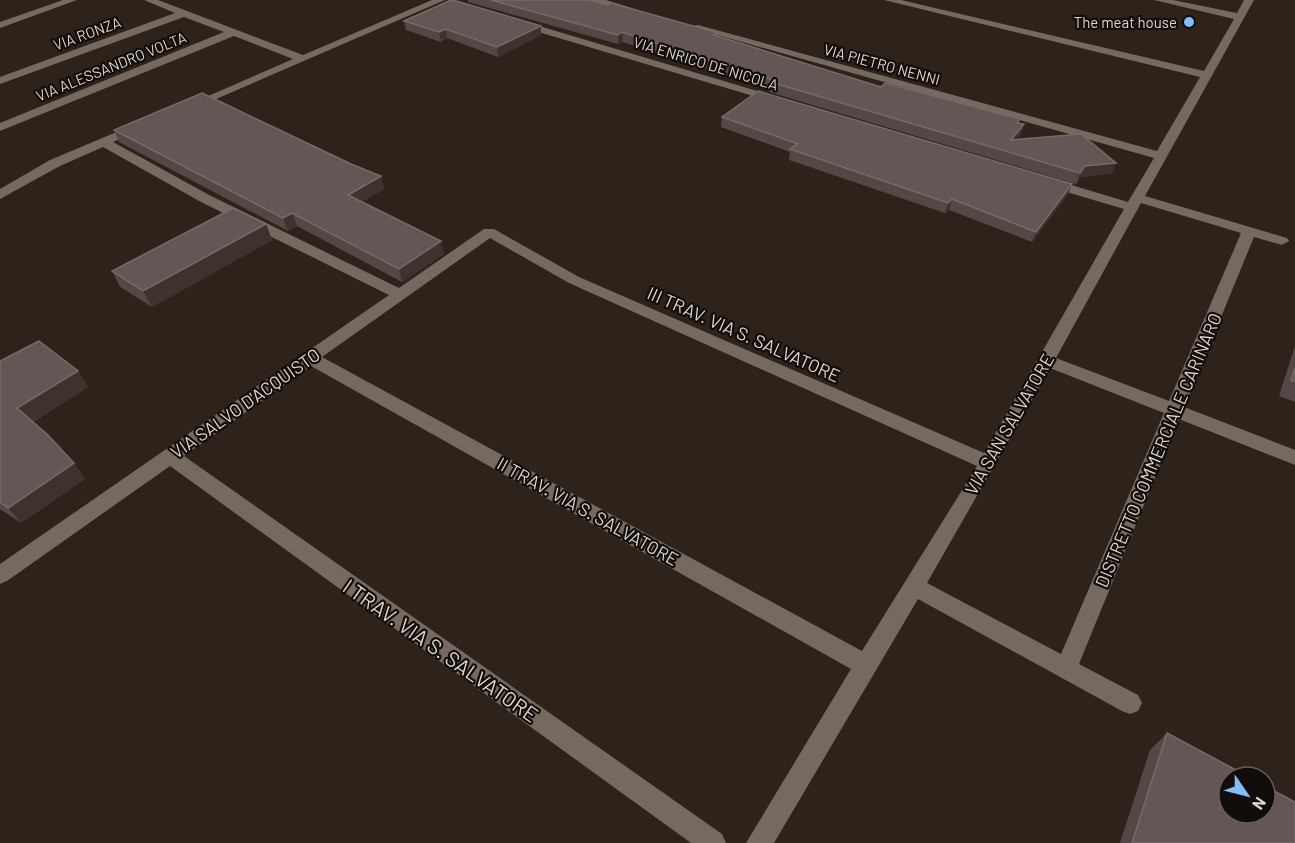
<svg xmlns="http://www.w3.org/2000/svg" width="1295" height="843" font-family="Barlow,sans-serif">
	<rect width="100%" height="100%" fill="#2d231b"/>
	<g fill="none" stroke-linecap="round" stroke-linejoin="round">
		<g fill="#756960" fill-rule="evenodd">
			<path d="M63 0H77L0 28V22Z"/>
			<path d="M144 0H158L303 55 432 0H445L193 109 189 111 183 107 293 59 234 36 0 131V123L224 32 184 17 0 84V77L175 13Z"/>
			<path d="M590 0H606L638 10 633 13Z"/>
			<path d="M884 0H901L1204 71 1234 19 1154 0H1173L1237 13 1244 0H1254L1145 196 1287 238 1289 241 1282 245 1254 237 1184 407 1295 450V465L1179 419 1079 664 1138 695 1142 703 1138 711 1130 714 1122 711 918 599 774 843H746L851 669 311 366 184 456 722 834 726 843H691L170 466 7 581 0 584V564L389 295 201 202 103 147 60 166 0 199V189L50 160 138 123 144 127 142 130 113 142 211 196 399 288 484 229H494L579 277 984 453 1124 209 1043 185 1041 182 1048 178 1128 202 1154 158 689 27 698 25 1157 151 1200 77ZM1141 203 1241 233 1169 401 1056 358ZM490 238 569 283 977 466 862 651 322 357ZM1050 368 1164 413 1061 654 927 583Z"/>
			<path d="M519 20 781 98 783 100 777 103 773 102 515 25 514 23Z"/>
		</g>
	</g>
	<g fill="#554746">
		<path d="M468 0H590L718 33 717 36 881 87 1020 119 1019 123 1024 124 1021 134 1017 139 1116 163 1112 173 1081 177 1076 184 769 92V89L623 42 618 44 468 2Z"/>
		<path d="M404 21 541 35 498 57 447 38 441 42 406 30Z"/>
		<path d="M722 117 1072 184 1068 194 1032 242 949 210 945 213 789 160 790 152 721 127Z"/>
		<path d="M114 130 351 164 381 176 384 189 362 202 441 241 444 254 402 282 297 226 288 231 119 142Z"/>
		<path d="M266 224 272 240 152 307 120 287 112 271Z"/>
		<path d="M1295 346V402L1279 396Z"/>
		<path d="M0 361 78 371 88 387 33 422 74 463 85 479 21 523 0 509Z"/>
		<path d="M1167 733 1295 843H1120L1150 750Z"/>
	</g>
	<g fill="#3f322e">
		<path d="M541 26V35L498 57 497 47Z"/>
		<path d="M446 29 447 38 441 42 439 32Z"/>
		<path d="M622 32 623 42 618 44V35Z"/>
		<path d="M1024 124 1021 134 1007 150 1011 140Z"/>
		<path d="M1116 163 1112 173 1081 177 1076 184 1080 173 1085 166Z"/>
		<path d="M381 176 384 189 351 208 348 195Z"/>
		<path d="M1072 184 1068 194 1032 242 1036 232Z"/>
		<path d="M952 199 949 210 945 213 948 203Z"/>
		<path d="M292 213 297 226 288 231 283 218Z"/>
		<path d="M266 224 272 240 152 307 143 291Z"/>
		<path d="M441 241 444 254 402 282 399 269Z"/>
		<path d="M78 371 88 387 29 424 17 408Z"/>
		<path d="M74 463 85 479 21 523 8 508Z"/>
	</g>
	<g fill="#645655" stroke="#776a68" stroke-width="1.5">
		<path d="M451 0H453L541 26 497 47 446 29 439 32 404 21Z"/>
		<path d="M491 0H590L607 5 611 3 718 33 714 35 881 87 885 83 1020 119 1017 123 1024 124 1011 140 1081 134 1116 163 1085 166 1080 173 770 82 773 80 622 32 618 35Z"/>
		<path d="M758 91 1072 184 1036 232 952 199 948 203 790 149 798 144 722 117Z"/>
		<path d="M202 93 351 164 381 176 348 195 441 241 399 269 292 213 283 218 114 130Z"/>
		<path d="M233 208 266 224 143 291 112 271Z"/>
		<path d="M39 341 78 371 17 408 48 435 74 463 8 508 0 502V361Z"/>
		<path d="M1295 368V382L1291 380Z"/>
		<path d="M1167 733 1249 777H1229V813H1265V786L1295 802V843H1132Z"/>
	</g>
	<circle fill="#80bdfa" stroke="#120d0a" stroke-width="2" cx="1189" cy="22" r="6"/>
	<g text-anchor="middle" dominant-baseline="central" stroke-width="4.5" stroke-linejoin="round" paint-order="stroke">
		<g font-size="15" fill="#ded7d2" stroke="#120d0a" text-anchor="end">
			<text x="1177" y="22">The meat house</text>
		</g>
		<g font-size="15" fill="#ded7d2" stroke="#120d0a">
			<text transform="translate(87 33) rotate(-20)">VIA RONZA</text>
			<text transform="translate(706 63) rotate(17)">VIA ENRICO DE NICOLA</text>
			<text transform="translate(882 64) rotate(15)">VIA PIETRO NENNI</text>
			<text transform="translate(111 66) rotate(-22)">VIA ALESSANDRO VOLTA</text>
		</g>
		<g font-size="18" fill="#ded7d2" stroke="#120d0a">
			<text transform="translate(744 334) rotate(24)">III TRAV. VIA S. SALVATORE</text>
			<text transform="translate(245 403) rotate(-35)">VIA SALVO D'ACQUISTO</text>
			<text transform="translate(1009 424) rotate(-60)">VIA SAN SALVATORE</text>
			<text transform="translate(1158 450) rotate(-67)">DISTRETTO COMMERCIALE CARINARO</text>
			<text transform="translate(588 511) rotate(29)">II TRAV. VIA S. SALVATORE</text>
		</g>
		<g font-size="21" fill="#ded7d2" stroke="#120d0a">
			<text transform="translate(441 650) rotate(35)">I TRAV. VIA S. SALVATORE</text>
		</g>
	</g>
	<g transform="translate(1247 795) rotate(125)"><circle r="28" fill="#120d0a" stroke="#645e5a" stroke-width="1.5"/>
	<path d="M0-4.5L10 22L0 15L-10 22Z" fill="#80bdfa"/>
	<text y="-9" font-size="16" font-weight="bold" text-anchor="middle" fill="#ded7d2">N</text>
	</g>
</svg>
